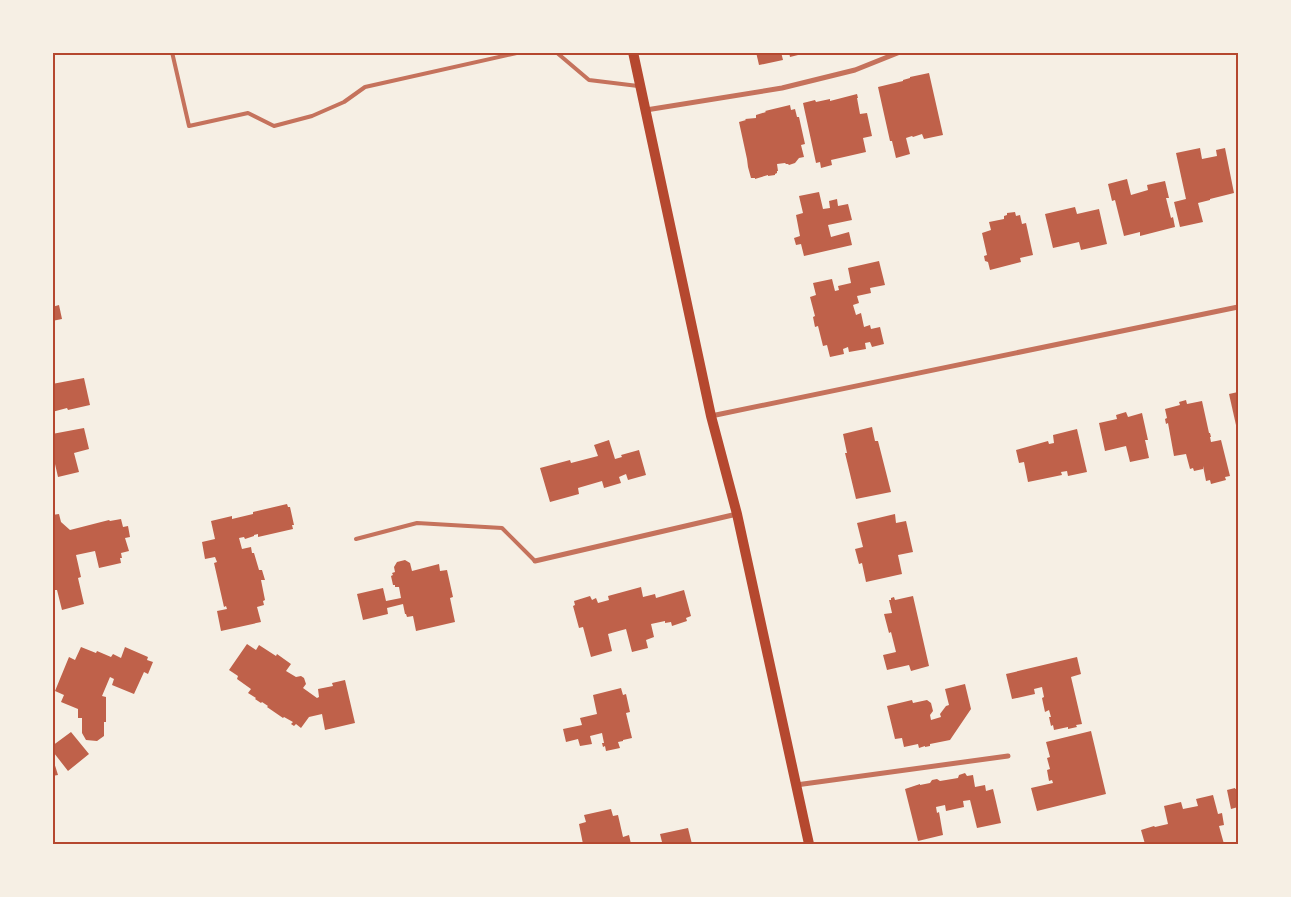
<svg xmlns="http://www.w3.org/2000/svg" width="1291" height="897" font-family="'Source Sans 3',sans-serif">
	<rect width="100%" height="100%" fill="#f6efe4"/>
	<g fill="#bf614a">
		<path d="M756 52H781L783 60 759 65Z"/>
		<path d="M789 52H806V53L790 57Z"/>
		<path d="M929 73 943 135 924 139 922 134 913 137 912 136 906 138 910 154 896 158 892 141H890L878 87 903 81V80L910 78V77Z"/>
		<path d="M857 94 858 98H857L860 114 867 113 872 136 863 138 866 152 831 160 832 165 821 168 820 162 816 163 803 103 815 100 816 102 830 99V101Z"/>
		<path d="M790 105 791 110 795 109 797 117H799L805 144 801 145 804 157 799 158 795 163 789 165 788 164H786L785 163 777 164 778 171H777V173L775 174V175L768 176V175L755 179V178H751L748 167 747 159 739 122 746 120 745 119 756 118V115L766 112 765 111Z"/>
		<path d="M1200 148 1202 159 1217 156 1216 150 1225 148 1234 193 1210 199V200L1198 203 1203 222 1180 227 1174 202 1186 199 1176 153Z"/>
		<path d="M1127 179 1131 195 1148 190 1147 185 1165 181 1169 198H1166L1171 218 1173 217 1175 227 1140 236V232L1124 236 1115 200 1112 201 1108 184Z"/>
		<path d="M819 192 823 209 830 208 829 201 837 199 838 206 848 204 852 220 828 225 831 237 849 232 852 245 804 256 801 244 796 245 794 238 800 236 796 215 803 213 799 196Z"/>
		<path d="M1075 207 1077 214 1099 209 1107 244 1081 250 1079 242 1053 248 1045 214Z"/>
		<path d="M1015 212 1016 216 1020 215 1022 224 1026 223 1033 255 1020 258 1021 262 990 270 988 262 985 261 984 256 987 255 982 233 991 230 989 222 1004 219V216L1007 215V213Z"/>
		<path d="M879 261 885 285 870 288 871 293 857 296 859 303 853 305 856 315 861 313 864 327 870 325 871 329 880 327 884 344 872 347 870 342 865 343 866 349 849 352 848 347 843 349 844 354 830 357 827 345 823 346 818 326 815 327 813 317 815 316 810 297 816 295 813 283 832 279 835 291 839 290 838 286 851 283 848 268Z"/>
		<path d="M59 305 62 319 52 321V307Z"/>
		<path d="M84 378 90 405 68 410 67 408 52 412V384Z"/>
		<path d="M1238 392V424L1236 425 1229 394Z"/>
		<path d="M1186 400 1187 404 1202 401 1209 433H1210L1211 437H1210L1211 442 1221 440 1230 476 1225 477 1226 480 1211 484 1210 480 1206 481 1203 466V469L1194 471 1193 468 1190 469 1186 454 1174 456 1168 423 1166 424 1165 419 1167 418 1165 409 1180 405 1179 402Z"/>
		<path d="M1126 412 1128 417 1142 413 1148 440H1145L1149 458 1130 462 1126 446 1105 451 1099 423 1117 419 1116 415Z"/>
		<path d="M872 427 875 441H878L891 492 856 499 845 453H847L843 434Z"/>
		<path d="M84 428 89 449 74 453 79 472 58 477 55 464 52 465V434Z"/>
		<path d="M1077 429 1087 472 1068 476 1067 471 1061 472 1062 475 1028 482 1024 462 1019 463 1016 450 1048 441 1049 444 1054 443 1053 435Z"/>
		<path d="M609 440 615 459 622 457 621 455 639 450 646 475 628 480 626 474 619 477 621 483 604 488 602 481 578 488 579 494 550 502 540 468 570 460 571 463 598 456 594 445Z"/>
		<path d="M287 504 288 507H290L294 525H292L293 529 258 537V534L254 535V536L245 539 244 537 239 538 242 549 251 547 252 553H254L259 570H262L265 580H261L265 600 263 601 264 605 257 607 261 622 221 631 217 611 227 609 226 606 224 607 214 563 217 562 215 557 205 559 202 542 215 539 211 521 232 516V519L253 514V512Z"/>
		<path d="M59 514 61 522 70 530 109 520 110 521 121 519 123 527 128 526 130 537 125 538 129 551 121 553 122 558H120L121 563 99 568 95 551 76 555 81 577 78 578 84 604 62 610 57 590H52V515Z"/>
		<path d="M895 514 896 523 906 521 913 552 898 555 902 574 866 582 862 563 859 564 855 549 863 547 857 523Z"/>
		<path d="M405 560 410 563 412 571 439 564 440 571 447 570 453 597 450 598 455 622 416 631 413 616 407 617 406 614H405L403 604 387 608 388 614 363 620 357 594 383 588 386 601 401 598 399 587H395V585H393L391 576 393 575 392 573 395 572 394 567 397 562Z"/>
		<path d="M641 587 643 597 655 594 656 598 684 590 691 616 686 618 687 621 672 626 671 622 665 623V621L651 624 654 637 646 640 648 648 632 652 626 629 608 634 612 651 591 657 583 627 579 628 573 606 575 605 574 601 590 596 592 600 596 598 598 603 609 600 608 596Z"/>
		<path d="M913 596 929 666 911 671 909 665 887 670 883 655 896 652 891 632 889 633 884 614 892 613 889 600H891V598L894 597 895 600Z"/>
		<path d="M247 644 256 650 259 645 276 656 277 654 291 664 286 671 296 677 301 676 304 678 306 684 303 688 317 698 319 697 318 689 333 686 332 683 345 680 355 723 325 730 322 714 309 717 301 728 296 724 294 726 291 724 293 722 284 717 283 718 267 707 268 706 262 702 261 703 255 699 256 698 248 693 251 689 237 679 238 676 229 670Z"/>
		<path d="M81 647 96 653 97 651 111 657 113 654 121 658 125 647 148 657 147 660 153 662 148 674 144 672 134 694 112 685 114 679 110 677 102 696 106 697V722H104V736L97 741 86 740 82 733V718H78V709L61 702 64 695 55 691 69 657 75 660Z"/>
		<path d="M1077 657 1081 674 1071 677 1082 724 1076 725 1077 727 1068 729V727L1054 730 1053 725 1051 726 1049 717H1051L1049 710 1045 712 1042 698 1044 697 1042 687 1034 689 1035 694 1012 699 1006 674Z"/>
		<path d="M965 684 971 709 950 740 930 744V746L925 747V746L919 748 918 744 904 747 902 738 895 739 887 706 912 700 913 703 927 700 931 703 933 711 930 715 931 720 941 717 940 714 946 706 949 705 945 689Z"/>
		<path d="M621 688 623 695 626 694 630 712 626 713 632 738 623 740V741L618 742 620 748 606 751 605 746 603 747 602 743H604L602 733 590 736 592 744 580 746 578 739 566 742 563 729 582 725 580 718 597 714 593 695Z"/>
		<path d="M1091 731 1106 794 1037 811 1031 788 1053 783 1052 780 1049 781 1047 770 1050 769 1047 758 1050 757 1046 742Z"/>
		<path d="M71 732 89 754 68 771 54 753 52 754V746Z"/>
		<path d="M52 756 58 775 52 776Z"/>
		<path d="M965 773 967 776 973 775 975 787 985 785 986 791 993 789 1001 823 977 828 970 800 963 801 964 807 946 811 945 805 936 807 937 813 939 812 943 835 918 841 905 789 920 784V785L930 783 932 780 937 779 940 781 958 778 959 775Z"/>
		<path d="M1235 788V789L1238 788V807L1231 809 1227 790Z"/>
		<path d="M1213 795 1218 814 1222 813 1224 825 1219 826 1224 844H1145L1141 830 1154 826 1155 827 1168 824 1164 806 1181 802 1183 809 1198 806 1196 799Z"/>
		<path d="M611 809 613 816 618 815 623 837 629 835 631 844H583L579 824 586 822 584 815Z"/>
		<path d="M688 828 692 844H659V842H662L660 834Z"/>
	</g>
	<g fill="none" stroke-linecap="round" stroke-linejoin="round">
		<g stroke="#c5725c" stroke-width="4">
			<path d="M172 52 189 126 248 113 274 126 312 116 344 102 365 87 521 52"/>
			<path d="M556 52 589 80 638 86"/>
			<path d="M356 539 417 523 502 528 535 561"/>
		</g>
		<g stroke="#c5725c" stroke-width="5">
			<path d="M646 110 782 88 855 70 900 52"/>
			<path d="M711 416 1238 307"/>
			<path d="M535 561 737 514"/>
			<path d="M796 785 1008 756"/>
		</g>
		<path stroke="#b5482f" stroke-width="10" d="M633 52 711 416 737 514 809 844"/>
	</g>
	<rect width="1291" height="897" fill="none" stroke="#f6efe4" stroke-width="108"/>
	<rect x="54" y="54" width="1183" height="789" fill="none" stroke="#b5482f" stroke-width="2"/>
</svg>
